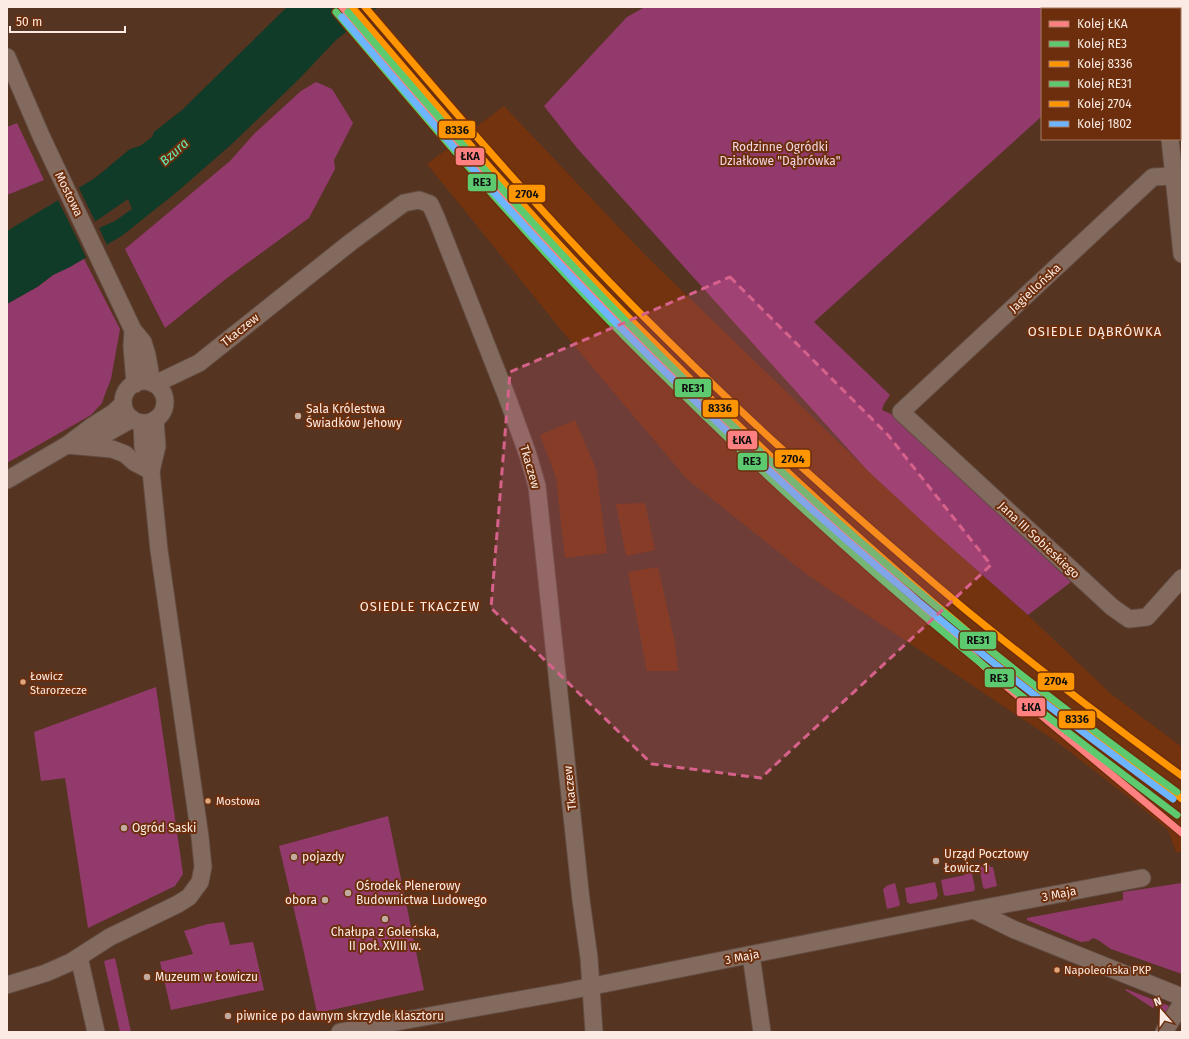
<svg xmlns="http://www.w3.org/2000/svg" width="1189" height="1039" font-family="'Fira Sans',sans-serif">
	<rect width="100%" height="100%" fill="#563422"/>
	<g fill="#74330f">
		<path d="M504 106 645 255 867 470 936 534 1032 619 1111 694 1182 747V852H1176L1168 830 1137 804 1060 744 809 576 687 479 562 331 427 164Z"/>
		<path d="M575 420 596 469 607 553 565 558 556 477 540 435Z"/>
		<path d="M645 503 655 550 626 556 616 504Z"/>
		<path d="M658 567 675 643 678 671H647L628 572Z"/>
	</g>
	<g fill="#933a6d">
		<path d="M645 7H1084L1085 9H1042V116L814 322 890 395 884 404 882 410 891 414 1071 582 1028 615 936 534 867 470 577 148 544 106 627 17Z"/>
		<path d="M1137 7H1182V41H1180V9H1137Z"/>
		<path d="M316 82 332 89 353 123 334 160 335 169 309 218 227 278 165 328 125 249 230 161 254 134 301 91Z"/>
		<path d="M17 123 44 180 7 195V127Z"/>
		<path d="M84 259 120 329 111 379 105 394 102 403 91 415 7 463V304L39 286 53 275Z"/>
		<path d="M156 687 183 874 175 886 88 928 65 778 41 781 34 732Z"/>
		<path d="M388 816 424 990 317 1013 303 948 279 846Z"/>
		<path d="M989 864 990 867H993L997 886 985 889 983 887 979 866Z"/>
		<path d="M971 869 975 888 974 891 946 896 944 895 941 880 965 875 964 870Z"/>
		<path d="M935 882 938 895 936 899 910 904 907 902 905 888Z"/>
		<path d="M895 883 900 904 899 906 887 909 883 889 885 888 886 886Z"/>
		<path d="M1182 883V974L1111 949 1098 940 1093 938 1089 941 1081 942 1027 920V918L1123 900V892Z"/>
		<path d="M224 922 230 945 253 942 264 990 171 1010 160 962 193 954 184 931 208 924Z"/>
		<path d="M115 958 131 1032H120L104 961Z"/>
		<path d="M1126 989 1182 1011V1023L1155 1005 1153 1008 1125 990Z"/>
	</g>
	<path fill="#103b29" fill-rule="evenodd" d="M287 7H378L336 40 299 79 233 143 178 191 123 235 70 267 53 275 37 287 7 304V231L95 178 130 149 140 146 152 137 154 132 182 110ZM128 199 132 209 115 221 79 237 93 223Z"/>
	<g fill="#563422">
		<path d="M332 7H364L371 15 352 30Z"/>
		<path d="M78 186 96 223 88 231 98 226 108 247 87 259 57 198Z"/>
	</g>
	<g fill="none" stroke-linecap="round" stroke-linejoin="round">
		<g stroke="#634c40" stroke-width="19">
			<g id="minor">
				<path d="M7 57 42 138 133 330 143 342 147 355 152 383"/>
				<path d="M1170 139 1182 254"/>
				<path d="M1174 176 1153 177 901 412 1112 607 1129 619 1147 617 1182 578"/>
				<path d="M133 330 132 346 135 384"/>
				<circle cx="144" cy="402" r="21"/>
				<path d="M155 384 199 363 351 242 404 203 419 200 430 204 436 217 507 397 528 455 537 486 581 900 589 958 594 1032"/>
				<path d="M80 442 98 438 132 419"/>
				<path d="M67 445 112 449 125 454 134 462 151 471"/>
				<path d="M151 471 157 446 155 420"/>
				<path d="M7 480 67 445 91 427 113 413 123 404"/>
				<path d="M974 910 1015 930 1182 997"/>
				<path d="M751 955 762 1032"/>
				<path d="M79 957 96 1032"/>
				<path d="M7 985 46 973 71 962 110 937 178 904 189 897 200 882 203 867 200 837 159 550 151 471 143 447 142 423"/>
				<path d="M340 1032 563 992 974 910 1142 878"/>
				<path d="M1164 1032 1182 1003"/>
			</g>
		</g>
		<use href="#minor" stroke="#826a5e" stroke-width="17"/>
		<g stroke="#6c2e0c" stroke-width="10">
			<path id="rail-1" d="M342 7 447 130 519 212 592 291 691 391 775 471 910 594 995 677 1182 833"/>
		</g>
		<g stroke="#6c2e0c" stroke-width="10">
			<path id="rail-2" d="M336 12C429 122 523 233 624 336 731 444 843 549 960 646 1031 705 1104 760 1177 815"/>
		</g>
		<g stroke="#6c2e0c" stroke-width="10">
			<path id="rail-3" d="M352 7C445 116 537 225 637 326 743 433 853 535 968 632 1037 690 1110 744 1182 799"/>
		</g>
		<g stroke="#6c2e0c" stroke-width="10">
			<path id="rail-4" d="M348 12C436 115 525 218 620 315 727 424 840 528 959 625 1030 683 1103 738 1177 792"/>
		</g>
		<g stroke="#6c2e0c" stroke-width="10">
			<path id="rail-5" d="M365 7C452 109 539 211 633 306 739 413 851 514 967 611 1037 668 1109 723 1182 776"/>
		</g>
		<g stroke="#6c2e0c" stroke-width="10">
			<path id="rail-6" d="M342 17C430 121 519 224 614 321 722 430 835 534 954 631 1025 689 1098 744 1173 799"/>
		</g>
		<use href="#rail-1" stroke="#ff8081" stroke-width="7"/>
		<use href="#rail-2" stroke="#5eca6f" stroke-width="7"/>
		<use href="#rail-3" stroke="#ff9500" stroke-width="7"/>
		<use href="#rail-4" stroke="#5eca6f" stroke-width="7"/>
		<use href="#rail-5" stroke="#ff9500" stroke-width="7"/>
		<use href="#rail-6" stroke="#6db6ff" stroke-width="7"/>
	</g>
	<path fill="#d6628b" fill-opacity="0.2" stroke="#d6628b" stroke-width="3" stroke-dasharray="8 5" stroke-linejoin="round" d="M730 277 888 435 991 565 761 778 652 764 491 608 510 372Z"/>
	<g fill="#c1aba0" stroke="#6c2e0c" stroke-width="1.5">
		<circle cx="298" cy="416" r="4"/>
		<circle cx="124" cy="828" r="4"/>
		<circle cx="294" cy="857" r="4"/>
		<circle cx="936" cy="861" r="4"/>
		<circle cx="348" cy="893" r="4"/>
		<circle cx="325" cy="900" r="4"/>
		<circle cx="385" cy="919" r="4"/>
		<circle cx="147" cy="977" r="4"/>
		<circle cx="228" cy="1016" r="4"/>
	</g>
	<g fill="#dfa77e" stroke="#6c2e0c" stroke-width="1.5">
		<circle cx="23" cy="682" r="3.5"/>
		<circle cx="208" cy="801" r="3.5"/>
		<circle cx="1057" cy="970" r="3.5"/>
	</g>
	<g text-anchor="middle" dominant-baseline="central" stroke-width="4" stroke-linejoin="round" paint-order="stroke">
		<g font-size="11" fill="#fbebe4" stroke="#6c2e0c" text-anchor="start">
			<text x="30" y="676">Łowicz<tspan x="30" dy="14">Starorzecze</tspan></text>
			<text x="216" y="801">Mostowa</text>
			<text x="1064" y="970">Napoleońska PKP</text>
		</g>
		<g font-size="12" fill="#f3d7e5" stroke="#6c2e0c">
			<text x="780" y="147">Rodzinne Ogródki<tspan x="780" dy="14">Działkowe "Dąbrówka"</tspan></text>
		</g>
		<g font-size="12" fill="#fbebe4" stroke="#6c2e0c">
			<text transform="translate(69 194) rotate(64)">Mostowa</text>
			<text transform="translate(1035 288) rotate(-43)">Jagiellońska</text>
			<text transform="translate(240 330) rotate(-39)">Tkaczew</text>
			<text transform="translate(530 467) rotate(74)">Tkaczew</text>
			<text transform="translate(1039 540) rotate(43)">Jana III Sobieskiego</text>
			<text transform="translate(570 788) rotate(-96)">Tkaczew</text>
			<text transform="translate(1059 894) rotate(-11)">3 Maja</text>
			<text transform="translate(742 957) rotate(-11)">3 Maja</text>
		</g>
		<g font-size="12" fill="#fbebe4" stroke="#6c2e0c" text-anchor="start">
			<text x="306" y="409">Sala Królestwa<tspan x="306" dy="14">Świadków Jehowy</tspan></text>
			<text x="132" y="828">Ogród Saski</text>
			<text x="944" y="854">Urząd Pocztowy<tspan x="944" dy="14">Łowicz 1</tspan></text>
			<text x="302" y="857">pojazdy</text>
			<text x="356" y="886">Ośrodek Plenerowy<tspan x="356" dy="14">Budownictwa Ludowego</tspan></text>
			<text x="317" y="900" text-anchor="end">obora</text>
			<text x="385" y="932" text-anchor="middle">Chałupa z Goleńska,<tspan x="385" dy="14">II poł. XVIII w.</tspan></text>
			<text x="155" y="977">Muzeum w Łowiczu</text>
			<text x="236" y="1016">piwnice po dawnym skrzydle klasztoru</text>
		</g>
		<g font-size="13" font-style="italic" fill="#5feeb8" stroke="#6c2e0c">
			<text transform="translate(174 152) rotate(-42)">Bzura</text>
		</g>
		<g font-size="13" letter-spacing="1" fill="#fbebe4" stroke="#6c2e0c">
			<text x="1095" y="331">OSIEDLE DĄBRÓWKA</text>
			<text x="420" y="606">OSIEDLE TKACZEW</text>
		</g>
	</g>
	<g stroke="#6c2e0c" stroke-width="1.5">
		<rect x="438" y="120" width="38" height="19" rx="4" fill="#ff9500"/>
		<rect x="455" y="147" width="30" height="19" rx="4" fill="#ff8081"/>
		<rect x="467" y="173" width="30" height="19" rx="4" fill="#5eca6f"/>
		<rect x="508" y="184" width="38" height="19" rx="4" fill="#ff9500"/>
		<rect x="674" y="378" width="38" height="20" rx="4" fill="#5eca6f"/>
		<rect x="702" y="399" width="37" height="19" rx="4" fill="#ff9500"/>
		<rect x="727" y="430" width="31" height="20" rx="4" fill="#ff8081"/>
		<rect x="774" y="449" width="37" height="19" rx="4" fill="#ff9500"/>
		<rect x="737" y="452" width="31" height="19" rx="4" fill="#5eca6f"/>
		<rect x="959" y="631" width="38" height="19" rx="4" fill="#5eca6f"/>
		<rect x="984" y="668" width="31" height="20" rx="4" fill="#5eca6f"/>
		<rect x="1037" y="672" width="38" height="19" rx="4" fill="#ff9500"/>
		<rect x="1016" y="697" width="30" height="20" rx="4" fill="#ff8081"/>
		<rect x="1058" y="710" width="38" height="19" rx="4" fill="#ff9500"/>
	</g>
	<g font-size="11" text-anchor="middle" font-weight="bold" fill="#111">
		<text x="457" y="134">8336</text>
		<text x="470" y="160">ŁKA</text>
		<text x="482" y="186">RE3</text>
		<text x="527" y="198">2704</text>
		<text x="693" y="392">RE31</text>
		<text x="720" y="412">8336</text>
		<text x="742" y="444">ŁKA</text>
		<text x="793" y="463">2704</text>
		<text x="752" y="465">RE3</text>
		<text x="978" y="644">RE31</text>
		<text x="999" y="682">RE3</text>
		<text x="1056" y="685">2704</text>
		<text x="1031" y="711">ŁKA</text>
		<text x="1077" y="723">8336</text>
	</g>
	<rect width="1189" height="1039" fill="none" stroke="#fbebe4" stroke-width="16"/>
	<rect x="1041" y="8" width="140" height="132" fill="#6c2e0c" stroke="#a57a62"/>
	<rect x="1049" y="21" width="20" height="6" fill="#ff8081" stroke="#a57a62"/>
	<text x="1077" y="28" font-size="12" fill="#fbebe4">Kolej ŁKA</text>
	<rect x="1049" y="41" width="20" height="6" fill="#5eca6f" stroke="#a57a62"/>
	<text x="1077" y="48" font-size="12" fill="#fbebe4">Kolej RE3</text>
	<rect x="1049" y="61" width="20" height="6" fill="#ff9500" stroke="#a57a62"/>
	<text x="1077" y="68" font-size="12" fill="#fbebe4">Kolej 8336</text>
	<rect x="1049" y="81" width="20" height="6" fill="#5eca6f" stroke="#a57a62"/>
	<text x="1077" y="88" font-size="12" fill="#fbebe4">Kolej RE31</text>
	<rect x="1049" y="101" width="20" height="6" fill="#ff9500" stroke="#a57a62"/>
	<text x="1077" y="108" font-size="12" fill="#fbebe4">Kolej 2704</text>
	<rect x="1049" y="121" width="20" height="6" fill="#6db6ff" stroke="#a57a62"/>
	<text x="1077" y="128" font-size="12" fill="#fbebe4">Kolej 1802</text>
	<g transform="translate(1161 1011) rotate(340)" stroke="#6c2e0c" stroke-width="3" paint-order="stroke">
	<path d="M0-3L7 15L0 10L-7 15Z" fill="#fbebe4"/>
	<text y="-6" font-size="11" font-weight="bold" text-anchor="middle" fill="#fbebe4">N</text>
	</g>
	<path d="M10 26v6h115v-6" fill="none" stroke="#fbebe4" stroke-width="2"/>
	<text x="16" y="26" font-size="12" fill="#fbebe4" stroke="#6c2e0c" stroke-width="3" paint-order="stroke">50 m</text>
</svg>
